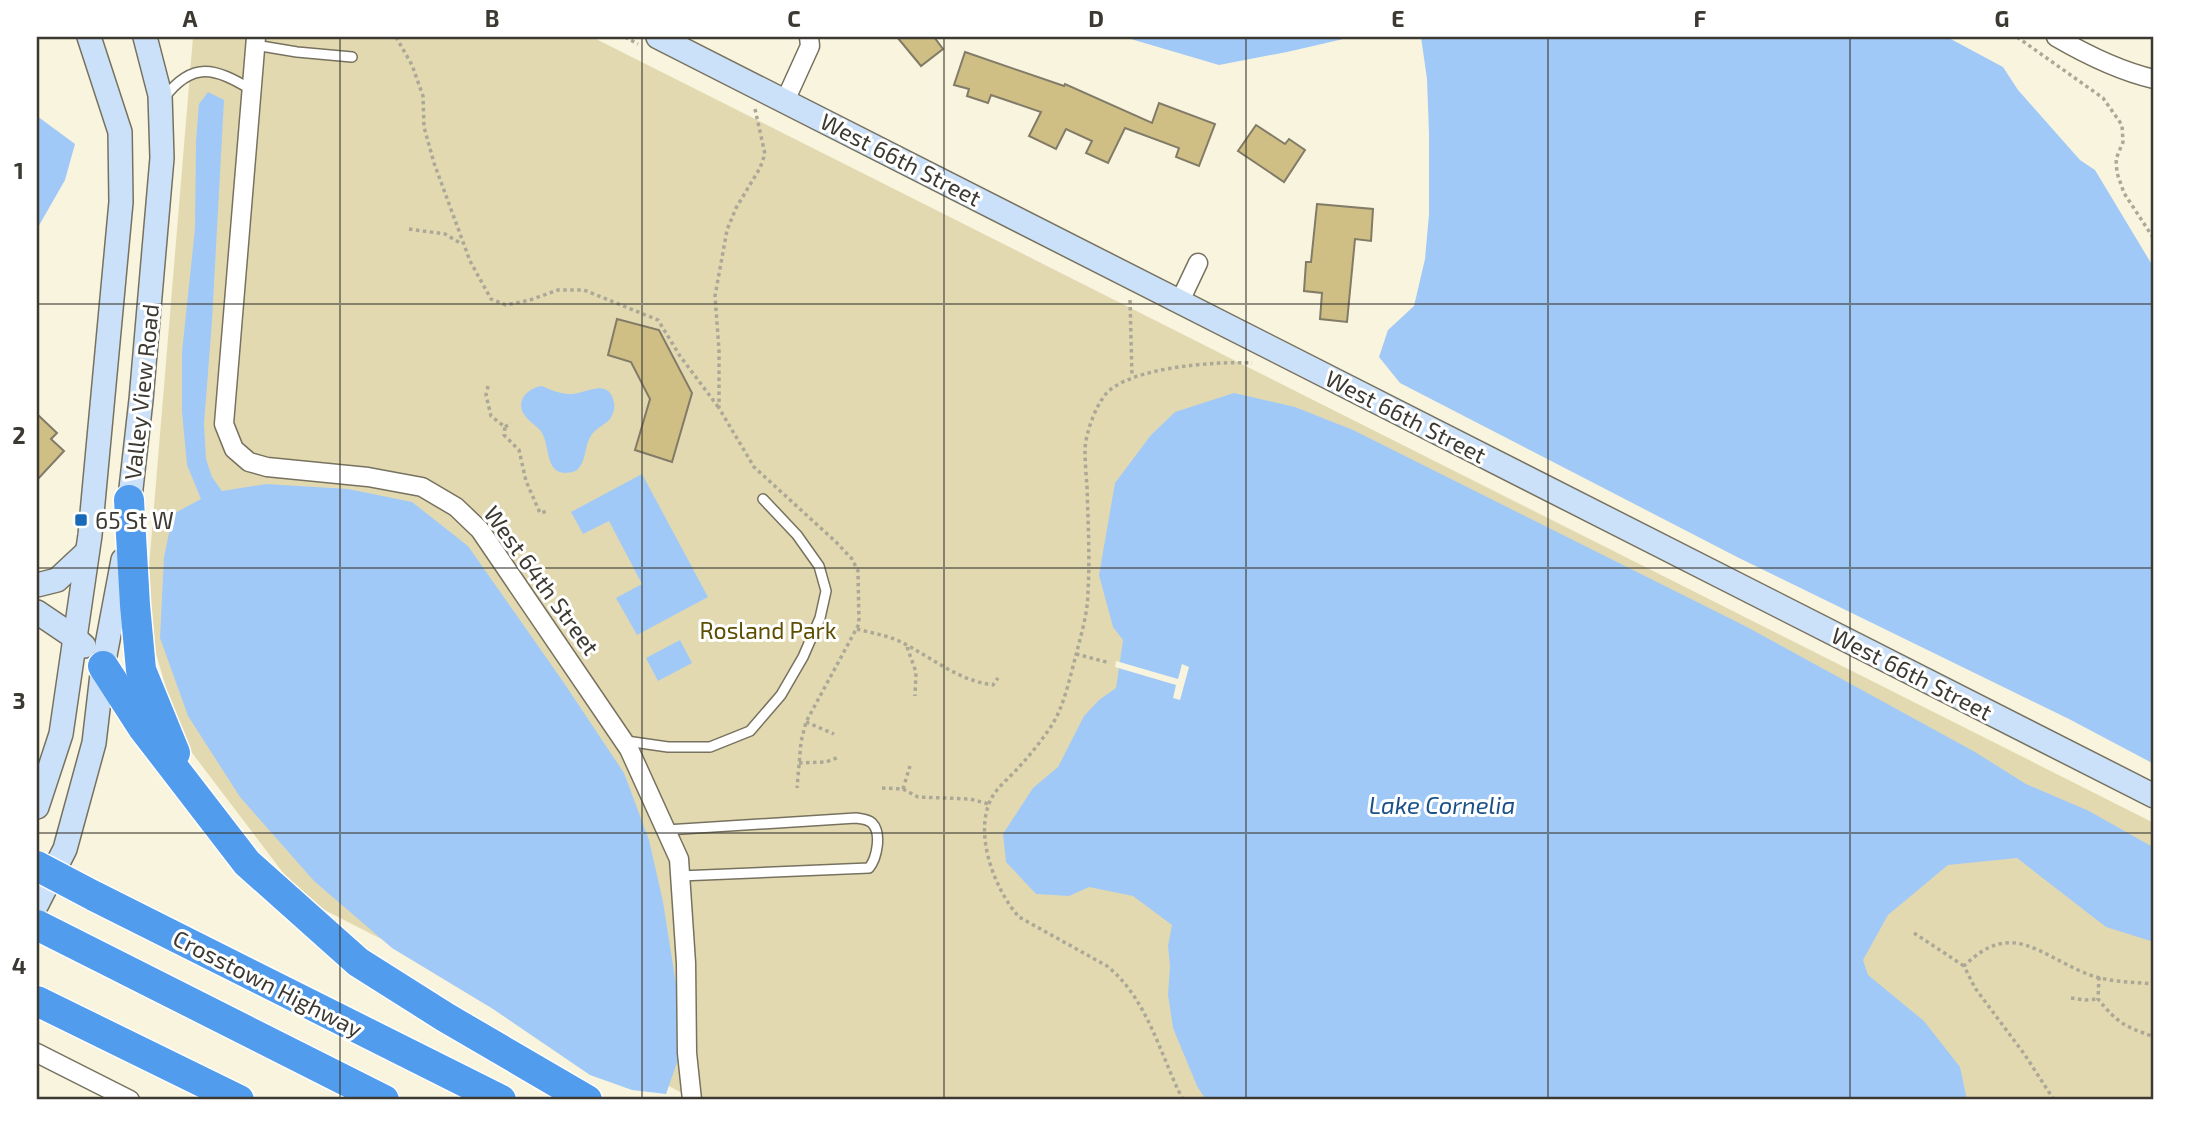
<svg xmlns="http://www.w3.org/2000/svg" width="2191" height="1137" font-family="'Exo 2',sans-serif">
	<rect width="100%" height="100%" fill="#f9f4de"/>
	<path fill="#e3d9b1" d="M193 37H592L2154 823V1100H696L303 899 180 737 145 615Z"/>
	<g fill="#a1c9f7">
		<path d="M1124 37H1352L1287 52 1219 65Z"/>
		<path d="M1421 37H1947L2003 67 2018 90 2080 160 2095 170 2154 268V764L2069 719 1739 558 1400 383 1379 357 1388 330 1414 306 1425 259 1429 214V134L1427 79Z"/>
		<path d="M208 92 224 100 212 321 204 424 206 459 212 477 222 491 266 484 348 489 412 502 468 546 564 683 624 773 649 840 663 902 676 984 678 1060 666 1094 632 1090 590 1075 493 1009 392 948 314 881 240 797 188 716 160 638 164 557 173 514 201 499 187 465 182 412V352L195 228 196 141 199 104Z"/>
		<path d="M37 116 75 144 65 180 37 229Z"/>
		<path d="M542 386C550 390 559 393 568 394 583 396 609 375 614 403 615 408 613 415 610 419 606 424 598 427 593 433 583 445 588 461 576 471 544 481 551 449 542 433 538 426 530 423 526 417 514 403 526 388 542 386Z"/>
		<path d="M1234 393 1295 407 1353 430 1747 627 1975 752 2026 784 2089 811 2151 846 2154 848V942L2106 927 2017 858 1948 865 1888 915 1863 960 1868 975 1924 1021 1960 1067 1967 1100H1206L1197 1086 1173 1028 1168 995 1170 966 1168 946 1172 925 1133 896 1089 887 1069 896 1036 894 1006 862 1003 834 1033 788 1058 767 1084 716 1099 700 1116 688 1123 640 1113 627 1099 575 1115 483 1151 435 1175 412Z"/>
		<path d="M642 474 708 597 637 635 616 598 642 584 609 521 583 534 571 512Z"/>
		<path d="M680 640 692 663 658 681 646 658Z"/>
	</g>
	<path fill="#f9f4de" d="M1116 661 1178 679 1182 664 1189 667 1180 700 1173 698 1176 685 1115 667Z"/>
	<g fill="#cfbf85" stroke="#817b68" stroke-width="2">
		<path d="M897 37H934L943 49 921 66Z"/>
		<path d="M965 52 1064 86 1065 84 1152 123 1159 103 1215 124 1199 166 1176 157 1179 148 1125 128 1108 163 1086 153 1092 141 1066 129 1056 149 1029 136 1041 112 991 95 988 103 967 96 969 89 954 85Z"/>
		<path d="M1256 125 1285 144 1289 139 1305 150 1284 182 1238 151Z"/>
		<path d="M1317 204 1373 209 1371 241 1355 239 1347 322 1320 319 1322 293 1304 291 1306 262H1311Z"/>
		<path d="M617 319 659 330 692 393 672 462 635 450 650 399 631 362 608 355Z"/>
		<path d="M37 414 57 433 51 439 64 451 37 480Z"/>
	</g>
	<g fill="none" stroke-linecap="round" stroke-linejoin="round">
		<g stroke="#77725f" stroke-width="12">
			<g id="lane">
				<path d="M255 45 297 52 352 57"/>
				<path d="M164 98C193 60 215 68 252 90"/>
				<path d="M626 741 668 747H710L750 731 781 695 803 657 820 618 826 591 819 566 797 535 763 499"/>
				<path d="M666 830 856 818C862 819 868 819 872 823 882 833 877 858 869 868L680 876"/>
			</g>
		</g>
		<g stroke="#77725f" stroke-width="21">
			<g id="street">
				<path d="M256 37 224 424 234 449 249 462 267 467 368 477 422 487 456 507 480 530 629 749 679 859 686 963 687 1053 692 1100"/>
				<path d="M2056 37C2087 55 2119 71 2154 79"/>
				<path d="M785 101 810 46 809 37"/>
				<path d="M1180 301 1198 263"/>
				<path d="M37 1053 130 1100"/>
			</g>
		</g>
		<g stroke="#77725f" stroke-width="26">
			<g id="secondary">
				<path d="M658 37 2154 796"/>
				<path d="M128 515 141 400 162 158 160 95 145 37"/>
				<path d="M37 585 57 580 87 552"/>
				<path d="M37 612 74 637 84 646"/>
				<path d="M37 807 61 734 90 535 121 202 120 132 89 37"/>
				<path d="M37 904 65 849 94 743 103 666 123 560"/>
			</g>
		</g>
		<g stroke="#fff" stroke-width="33">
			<g id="highway">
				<path d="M129 500 135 605 141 670 175 753"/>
				<path d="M103 666 143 728 247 863 358 962 445 1017 587 1100"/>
				<path d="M94 896 501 1100"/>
				<path d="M37 925 384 1100"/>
				<path d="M37 1001 239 1100"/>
			</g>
		</g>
		<g stroke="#aca897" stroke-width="3.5" stroke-dasharray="3.5 3.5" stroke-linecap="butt">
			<path d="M396 37 412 65 423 96 424 127 434 163 470 261 491 299 506 305 530 300 558 290H584L658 320 680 356 719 408"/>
			<path d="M625 37 638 44"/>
			<path d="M2017 37 2103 98 2122 125 2123 142 2116 159 2117 173 2124 193 2154 239"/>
			<path d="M755 109 765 154 760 168 736 208 727 230 715 296 719 350V408L754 467 836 542 852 559 858 571 859 624 806 722 801 742 797 788"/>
			<path d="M409 229 445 234 462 244"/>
			<path d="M1130 300 1132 376"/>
			<path d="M488 386 486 395 491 416 505 427 504 435 519 450 526 481 540 513 548 511"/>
			<path d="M505 427 511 423"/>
			<path d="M857 629C871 633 886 635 899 641 932 657 956 680 993 685L998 678"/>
			<path d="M907 647 916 672 915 696"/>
			<path d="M1076 654 1110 663"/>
			<path d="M806 722 834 734"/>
			<path d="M799 763 826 762 839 757"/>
			<path d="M882 788 903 789 918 797 970 799 989 804"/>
			<path d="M903 789 910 766"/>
			<path d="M1914 933 1964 966"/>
			<path d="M2099 977 2098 999C2118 1024 2125 1026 2154 1037"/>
			<path d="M2071 998 2085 1000 2098 999"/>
			<path d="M1183 1100C1160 1055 1148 999 1107 966L1019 917C994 889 971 829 994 794 1001 784 1011 776 1019 767 1031 754 1042 740 1052 725 1064 706 1070 677 1076 655 1081 635 1088 612 1088 592 1090 557 1088 522 1087 486 1086 474 1085 461 1085 449 1086 432 1095 408 1105 395 1127 367 1218 361 1252 363"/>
			<path d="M2054 1100 2025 1055 1975 988 1964 966C2011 920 2037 953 2085 973 2105 982 2132 982 2154 984"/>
		</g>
		<use href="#lane" stroke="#fff" stroke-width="9"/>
		<use href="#street" stroke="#fff" stroke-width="18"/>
		<use href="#secondary" stroke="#cbe1fa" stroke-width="23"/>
		<use href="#highway" stroke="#529cee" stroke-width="30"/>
		<g stroke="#fff" stroke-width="33" stroke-linecap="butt">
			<path id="highway-bridge" d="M37 866 94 896"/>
		</g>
		<use href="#highway-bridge" stroke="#529cee" stroke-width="30"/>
	</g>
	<path fill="none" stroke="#3b3931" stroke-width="2" stroke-opacity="0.55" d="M340 37V1100M642 37V1100M944 37V1100M1246 37V1100M1548 37V1100M1850 37V1100M37 304H2154M37 568H2154M37 833H2154"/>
	<rect fill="#1869b8" stroke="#fff" stroke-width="2.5" x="74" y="513" width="14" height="14" rx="3.5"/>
	<g text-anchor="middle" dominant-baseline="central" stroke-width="6" stroke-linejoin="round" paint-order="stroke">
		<g font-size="23" fill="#3b3931" stroke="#fff">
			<text transform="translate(901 159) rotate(27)">West 66th Street</text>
			<text transform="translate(141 392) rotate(-84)">Valley View Road</text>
			<text transform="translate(1406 416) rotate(27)">West 66th Street</text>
			<text transform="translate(542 580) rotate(54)">West 64th Street</text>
			<text transform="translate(1912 673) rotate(27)">West 66th Street</text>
			<text transform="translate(268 983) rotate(27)">Crosstown Highway</text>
		</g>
		<g font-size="23" fill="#3b3931" stroke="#fff" text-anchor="start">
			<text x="95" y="520">65 St W</text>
		</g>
		<g font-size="23" fill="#5d4d01" stroke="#fff">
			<text x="768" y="630">Rosland Park</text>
		</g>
		<g font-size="24" font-style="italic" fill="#1b5189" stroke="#fff">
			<text x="1442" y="804">Lake Cornelia</text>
		</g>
	</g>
	<rect width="2191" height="1137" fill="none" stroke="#ffffff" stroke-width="77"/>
	<rect x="38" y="38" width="2114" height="1060" fill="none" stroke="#3b3931" stroke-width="2.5"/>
	<g font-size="23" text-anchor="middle" font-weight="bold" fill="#3b3931">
		<text x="190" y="27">A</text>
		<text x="492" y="27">B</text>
		<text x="794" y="27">C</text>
		<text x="1096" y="27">D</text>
		<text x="1398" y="27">E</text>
		<text x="1700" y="27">F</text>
		<text x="2002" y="27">G</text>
		<text x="19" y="179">1</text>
		<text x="19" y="444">2</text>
		<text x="19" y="709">3</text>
		<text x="19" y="974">4</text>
	</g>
</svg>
